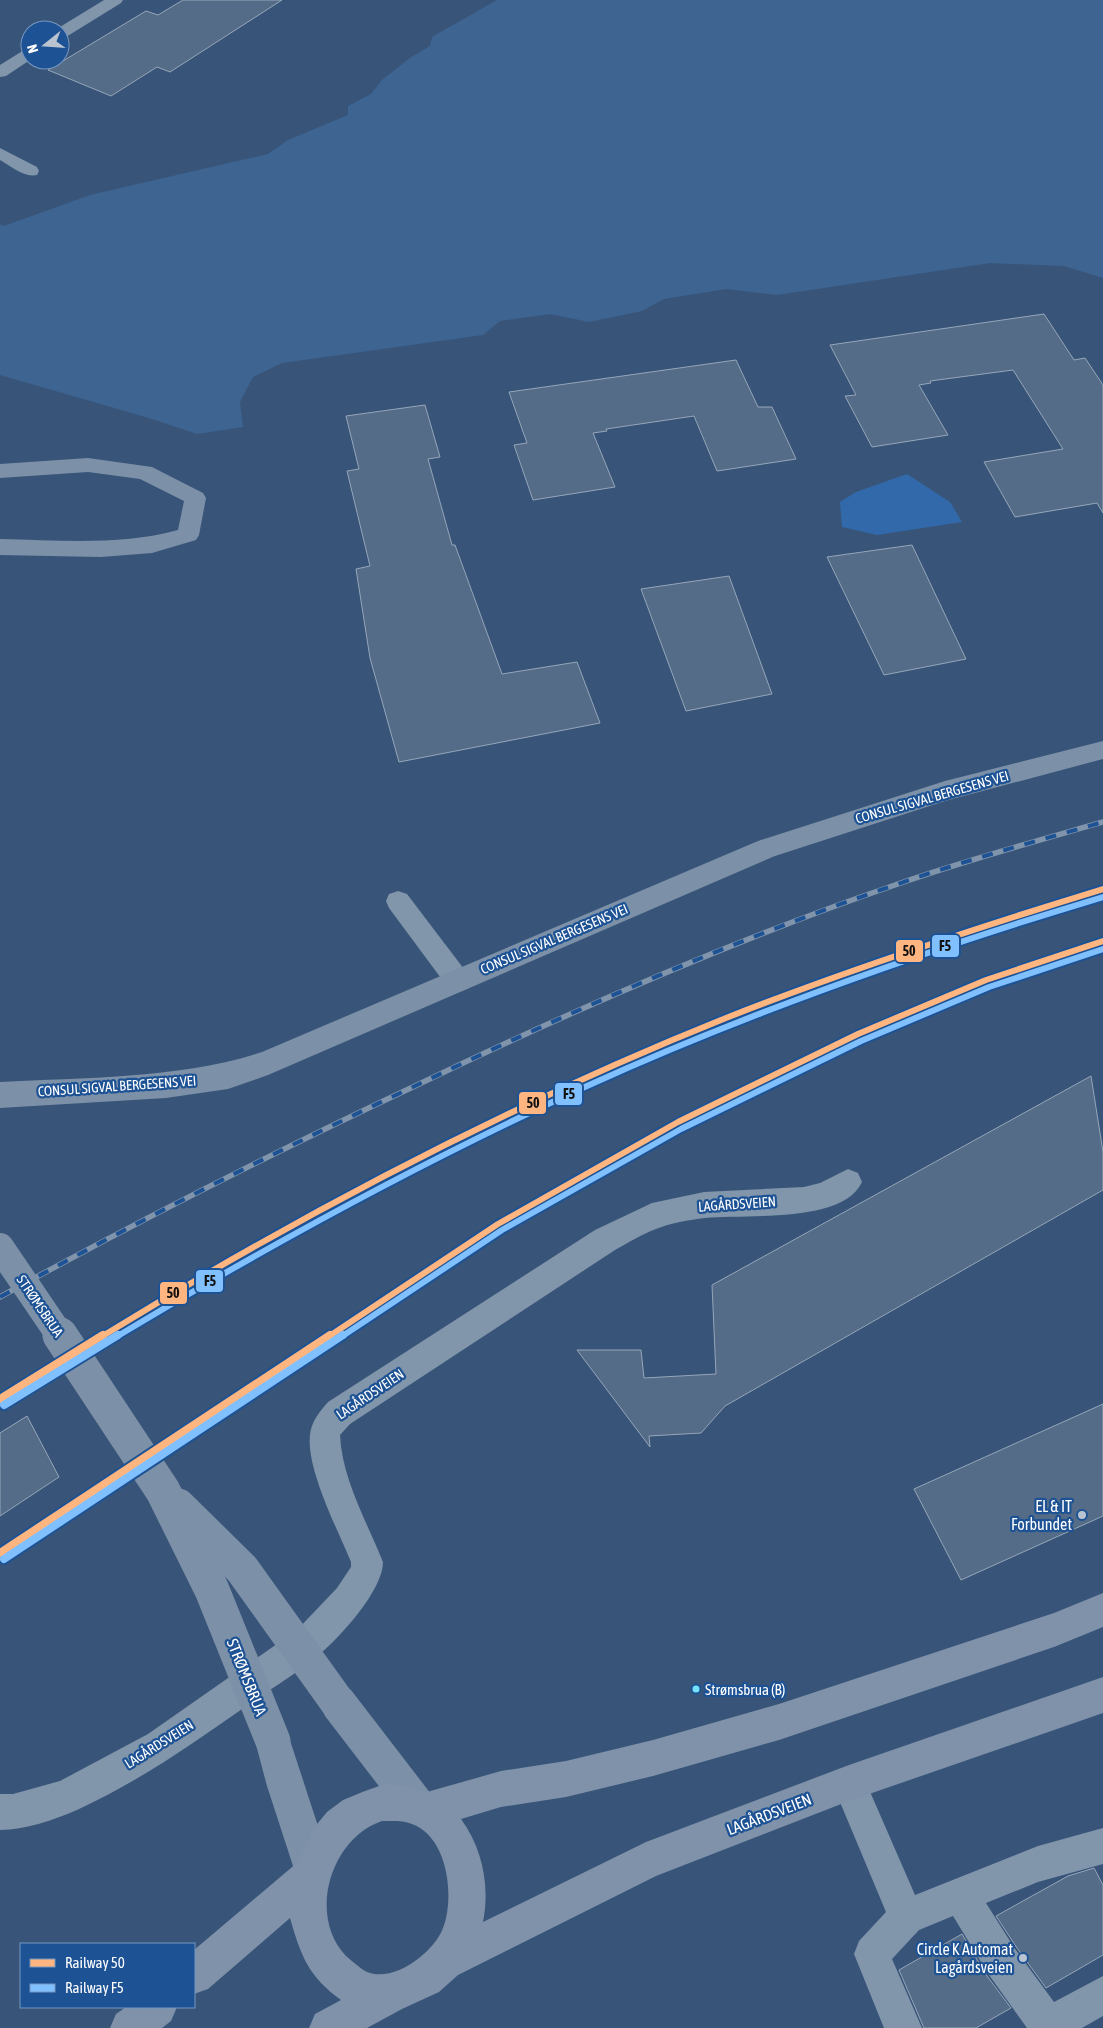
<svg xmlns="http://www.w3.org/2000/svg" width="1103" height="2028" font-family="'Asap Condensed',sans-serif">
	<rect width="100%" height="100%" fill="#385579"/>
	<path fill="#3269aa" d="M907 474 950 502 962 522 877 535 842 527 840 502 856 492Z"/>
	<path fill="#3e6492" d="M497 0H1103V278L1064 266 990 263 777 295 726 289 664 299 642 311 589 322 550 314 500 321 483 335 282 363 253 377 240 402 243 427 197 434 149 418 0 375V224L4 226 90 195 268 154 288 140 348 115V106L371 94 382 80 411 57 430 46 432 37Z"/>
	<g fill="#546c88" stroke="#96a6b9">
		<path d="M183 0H282L170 72 157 67 111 96 48 70 146 11 158 15Z"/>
		<path d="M1044 314 1074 360 1085 358 1103 385V513L1097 503 1015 517 984 462 1063 449 1013 370 930 381 931 383 919 385 948 435 872 447 845 396 856 395 830 345Z"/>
		<path d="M736 360 758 407H772L796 459 717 471 694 416 606 429 607 431 593 433 615 487 533 500 514 445 527 443 509 392Z"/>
		<path d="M425 405 440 457 428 459 452 545H455L502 674 577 662 600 723 399 762 370 658 356 569 370 566 347 471 359 469 346 416Z"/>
		<path d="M912 545 966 659 884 675 827 557Z"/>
		<path d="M729 576 772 694 686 711 641 589Z"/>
		<path d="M1091 1076 1103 1152V1190L725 1406 701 1433 649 1436 650 1447 577 1350H641L644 1378 716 1374 712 1285Z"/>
		<path d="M1103 1404V1516L961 1580 914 1489Z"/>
		<path d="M27 1416 59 1477 0 1516V1433Z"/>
		<path d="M1094 1868 1103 1885V1955L1046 1988 1017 1948 996 1916 1068 1876Z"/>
		<path d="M962 1934 987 1976 1011 2008 976 2028H924L899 1970Z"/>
	</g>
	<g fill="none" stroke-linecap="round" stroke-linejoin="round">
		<g fill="#8195ab" fill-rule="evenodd">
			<path d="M0 148 37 167 39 171 37 175C24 178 11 166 0 160Z"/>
			<path d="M398 891 407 894 467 973 471 981 467 989 458 992 449 989 389 908 386 901 389 894Z"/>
			<path d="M848 1169 858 1173 862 1182C843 1224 744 1214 705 1218 689 1220 670 1223 656 1229 642 1234 628 1243 615 1250L350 1424 340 1435C342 1479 367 1522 383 1562 383 1590 341 1636 320 1654 298 1673 272 1688 249 1704 194 1743 138 1782 77 1810 54 1820 25 1830 0 1830V1794H13L60 1781 148 1734 297 1630 337 1588 351 1567V1562C338 1530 306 1469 310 1435 311 1422 320 1411 328 1402L595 1230 652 1203 704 1192 804 1187 820 1183Z"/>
			<path d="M849 1766 861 1771 915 1895 1038 1846 1103 1828V1864L1038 1882 986 1903 1015 1949 1054 2002 1103 1976V2016L1082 2028H1027L989 1975 953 1916 919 1930 892 1959 922 2028H884L854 1954 859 1941 886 1912 832 1783 837 1771Z"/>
		</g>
		<g fill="#8195ab" fill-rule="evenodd">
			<path d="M104 0H123L121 3 66 37 60 39V30H55Z"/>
			<path d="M30 48V60L6 76 0 77V65L24 50Z"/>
		</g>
		<g fill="#7c90a8" fill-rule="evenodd">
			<path d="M88 458 152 467 203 493 206 498 199 535 196 540 152 553 101 557 0 555V539C59 540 120 546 178 530L184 501 140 479 88 472 0 478V464Z"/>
			<path d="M1103 741V759L945 801 775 856 268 1075 228 1089 166 1098 0 1108V1082C87 1077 179 1079 262 1052L758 841 945 781Z"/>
			<path d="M338 1685 351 1690 431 1794 436 1807 431 1820 418 1825 405 1820 325 1716 320 1703 325 1690Z"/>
			<path d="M273 1723 286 1728 332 1869 326 1882 313 1888 300 1882 294 1869 267 1786 255 1741 260 1728Z"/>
		</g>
		<g fill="#7f92aa" fill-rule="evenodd">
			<path d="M1103 1593V1627L1054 1647 779 1740 653 1776 566 1797 501 1807 461 1819C483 1849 490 1887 483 1922L646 1842 849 1765 1103 1677V1713L849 1801 656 1876 458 1975 439 1992 402 2009 367 2028H309L315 2014 341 2000C308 1976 301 1956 290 1918L208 1989 194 1994V1950L298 1862 313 1829 327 1812 343 1800 365 1791 382 1785H392L411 1787 427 1792 501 1771 566 1761 653 1740 779 1704 1054 1613ZM382 1821C392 1821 403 1820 412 1824 448 1837 455 1897 443 1928 434 1952 395 1983 367 1972 361 1969 352 1961 346 1956 307 1915 331 1838 382 1821Z"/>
			<path d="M126 2007H177L171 2021 162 2028H110L116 2014Z"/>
		</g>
		<g stroke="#8094ab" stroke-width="5.5">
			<path id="rail" d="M0 1297C136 1222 275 1152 415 1086 571 1011 731 941 895 885 963 861 1033 842 1103 822"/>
		</g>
		<use href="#rail" stroke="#1d5294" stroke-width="4" stroke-dasharray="11" stroke-linecap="butt"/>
		<path stroke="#7c90a8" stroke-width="28" d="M0 1247 61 1337"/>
		<g stroke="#7c90a8" stroke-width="35">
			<path d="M60 1335 163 1491 212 1590 273 1741"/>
			<path d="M178 1506 242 1569 338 1703"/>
		</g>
		<g stroke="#1d5294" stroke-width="10">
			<g id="rail-1-far1">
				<path d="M101 1337C300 1215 509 1105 726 1018 850 969 976 928 1103 889"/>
				<path d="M328 1337 498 1224 678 1122 858 1034 986 980 1103 941"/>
			</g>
		</g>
		<g stroke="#1d5294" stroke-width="12">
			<g id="rail-1">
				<path d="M0 1399 103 1335"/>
				<path d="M0 1553 330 1335"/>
			</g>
		</g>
		<g stroke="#1d5294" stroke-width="10">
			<g id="rail-2-far1">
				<path d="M116 1337C269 1245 425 1160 587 1086 754 1010 927 950 1103 897"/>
				<path d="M341 1337 502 1230 681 1129 861 1041 989 987 1103 949"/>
			</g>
		</g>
		<g stroke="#1d5294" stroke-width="12">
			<g id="rail-2">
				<path d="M4 1405 118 1335"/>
				<path d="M4 1559 343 1335"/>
			</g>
		</g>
		<use href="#rail-1-far1" stroke="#ffb580" stroke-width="6"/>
		<use href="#rail-1" stroke="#ffb580" stroke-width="8"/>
		<use href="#rail-2-far1" stroke="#80c0ff" stroke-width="6"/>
		<use href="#rail-2" stroke="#80c0ff" stroke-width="8"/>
	</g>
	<g fill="#b9c4d0" stroke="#1d5294" stroke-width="2">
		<circle cx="1082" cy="1515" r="5"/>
		<circle cx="1023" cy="1958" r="5"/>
	</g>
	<circle fill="#73e2fa" stroke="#1d5294" stroke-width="2" cx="696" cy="1689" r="4.5"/>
	<g text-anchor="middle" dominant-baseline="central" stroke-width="4.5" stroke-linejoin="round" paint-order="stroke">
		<g font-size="14" fill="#fff" stroke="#1d5294">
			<text transform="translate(932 797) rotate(-16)">CONSUL SIGVAL BERGESENS VEI</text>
			<text transform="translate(554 939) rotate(-23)">CONSUL SIGVAL BERGESENS VEI</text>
			<text transform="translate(117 1086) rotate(-4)">CONSUL SIGVAL BERGESENS VEI</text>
			<text transform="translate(737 1204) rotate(-4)">LAGÅRDSVEIEN</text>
			<text transform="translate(40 1306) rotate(56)">STRØMSBRUA</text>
			<text transform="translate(370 1394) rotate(-34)">LAGÅRDSVEIEN</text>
			<text transform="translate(159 1744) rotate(-32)">LAGÅRDSVEIEN</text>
		</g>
		<g font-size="15" fill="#fff" stroke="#1d5294" text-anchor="start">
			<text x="705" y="1689">Strømsbrua (B)</text>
		</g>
		<g font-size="16" fill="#fff" stroke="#1d5294" text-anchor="end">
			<text x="1072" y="1506">EL &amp; IT<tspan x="1072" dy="18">Forbundet</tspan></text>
			<text x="1013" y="1949">Circle K Automat<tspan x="1013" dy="18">Lagårdsveien</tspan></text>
		</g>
		<g font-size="16" fill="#fff" stroke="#1d5294">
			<text transform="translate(247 1677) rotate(68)">STRØMSBRUA</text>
			<text transform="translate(769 1814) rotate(-21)">LAGÅRDSVEIEN</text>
		</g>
	</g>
	<g stroke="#1d5294" stroke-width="2">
		<rect x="931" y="934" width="29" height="24" rx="5" fill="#80c0ff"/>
		<rect x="895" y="939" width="29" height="24" rx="5" fill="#ffb580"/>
		<rect x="554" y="1082" width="29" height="24" rx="5" fill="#80c0ff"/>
		<rect x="518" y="1091" width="29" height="24" rx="5" fill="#ffb580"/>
		<rect x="195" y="1269" width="29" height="24" rx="5" fill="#80c0ff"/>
		<rect x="159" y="1281" width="29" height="24" rx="5" fill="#ffb580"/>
	</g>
	<g font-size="14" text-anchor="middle" font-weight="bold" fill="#111">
		<text x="945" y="951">F5</text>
		<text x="909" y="956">50</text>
		<text x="569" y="1099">F5</text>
		<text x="533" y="1108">50</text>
		<text x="210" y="1286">F5</text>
		<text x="173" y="1298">50</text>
	</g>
	<rect x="20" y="1943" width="175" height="65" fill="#1d5294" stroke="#7797bf"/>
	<rect x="30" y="1959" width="25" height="8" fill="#ffb580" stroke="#7797bf"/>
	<text x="65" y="1968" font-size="15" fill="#ffffff">Railway 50</text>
	<rect x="30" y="1984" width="25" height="8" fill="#80c0ff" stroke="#7797bf"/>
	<text x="65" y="1993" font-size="15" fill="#ffffff">Railway F5</text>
	<g transform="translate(45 45) rotate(253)"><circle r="24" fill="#1d5294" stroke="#7797bf"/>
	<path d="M0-4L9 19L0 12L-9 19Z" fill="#b9c4d0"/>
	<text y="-8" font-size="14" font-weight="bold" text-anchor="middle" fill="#ffffff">N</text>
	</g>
</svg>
